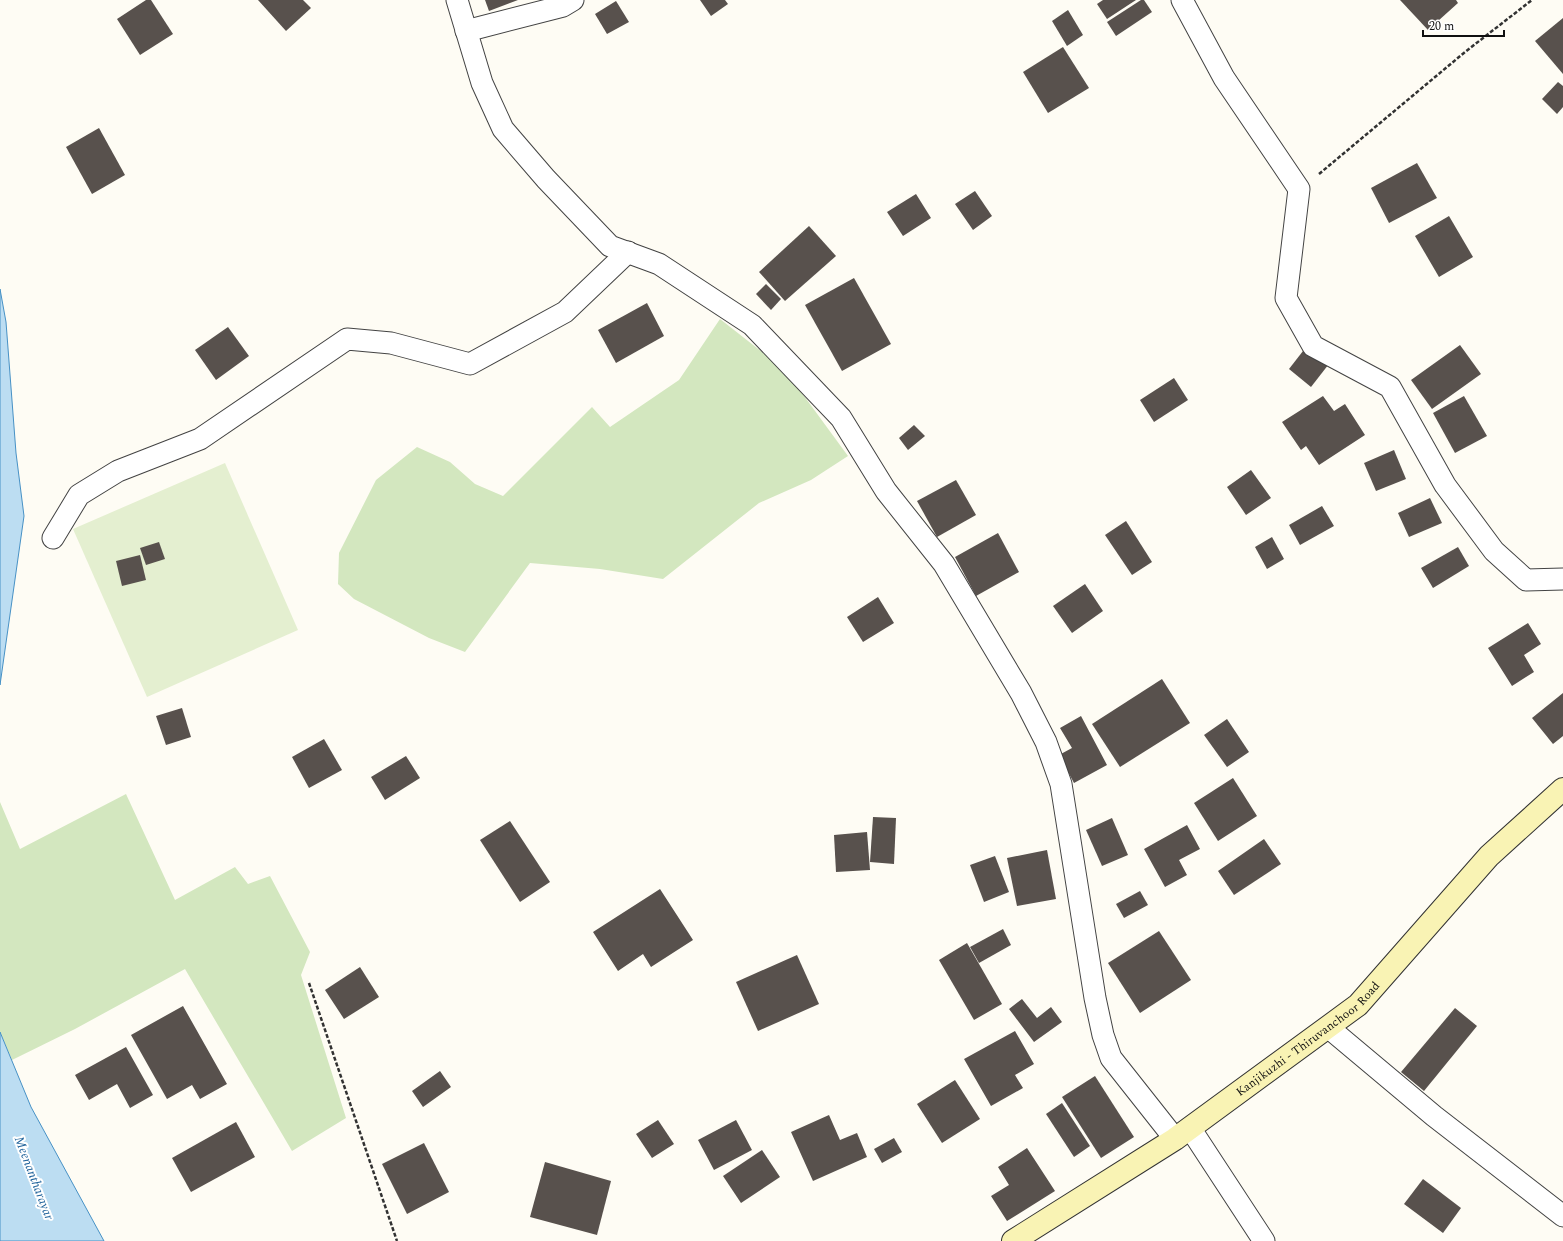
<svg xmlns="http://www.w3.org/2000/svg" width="1563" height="1241" font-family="Spectral,serif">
	<rect width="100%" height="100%" fill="#fefcf4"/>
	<g fill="#d3e7bf">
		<path d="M720 319 785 370 848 456 811 480 759 503 663 579 600 569 530 563 465 652 429 638 354 599 338 584 339 553 376 480 417 447 450 462 475 484 503 496 592 407 610 427 679 380Z"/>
		<path d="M126 794 175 900 235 867 248 884 270 876 310 952 301 975 346 1118 292 1151 185 969 75 1029 12 1060 0 1032V802L20 849Z"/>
	</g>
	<path fill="#e4efd0" d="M225 463 298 630 147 697 73 529Z"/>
	<g fill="#bcddf2" stroke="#4791c5">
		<path d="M0 289 6 322 16 453 24 516 0 685Z"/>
		<path d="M0 1032 31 1107 104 1241H0Z"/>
	</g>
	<g fill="#58514d">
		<path d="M146 0H151L173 34 140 55 117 19Z"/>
		<path d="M258 0H303L311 8 286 31Z"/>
		<path d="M485 0H518L489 11Z"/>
		<path d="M700 0H725L728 4 711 16Z"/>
		<path d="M1103 0H1136L1107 19 1097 4Z"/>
		<path d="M1141 0H1144L1152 12 1116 36 1107 22Z"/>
		<path d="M1400 0H1456L1458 3 1428 30Z"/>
		<path d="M616 1 629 22 607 34 595 14Z"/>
		<path d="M1068 10 1083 35 1067 46 1052 21Z"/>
		<path d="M1563 18V74L1535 41Z"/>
		<path d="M1063 47 1089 88 1048 113 1023 72Z"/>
		<path d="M1558 82 1563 86V107L1557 114 1542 99Z"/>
		<path d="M99 128 125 175 92 194 66 147Z"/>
		<path d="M1417 163 1437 198 1389 223 1371 188Z"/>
		<path d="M975 191 992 216 973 230 955 204Z"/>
		<path d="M916 194 931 218 903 236 887 212Z"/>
		<path d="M1449 216 1473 257 1439 277 1415 236Z"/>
		<path d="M809 226 836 256 785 301 759 272Z"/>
		<path d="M854 278 891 344 842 371 805 305Z"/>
		<path d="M766 284 781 299 771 310 756 294Z"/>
		<path d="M647 303 664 336 616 363 598 330Z"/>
		<path d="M228 327 249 356 216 380 195 350Z"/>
		<path d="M1310 342 1332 360 1311 387 1289 369Z"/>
		<path d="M1460 345 1481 374 1432 409 1411 380Z"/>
		<path d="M1174 378 1188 400 1154 422 1140 400Z"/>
		<path d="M1323 396 1334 411 1345 404 1365 435 1319 465 1306 446 1301 450 1282 422Z"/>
		<path d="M1464 396 1487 436 1455 453 1433 413Z"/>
		<path d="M914 425 925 436 908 450 899 438Z"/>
		<path d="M1394 450 1406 479 1376 491 1364 463Z"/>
		<path d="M1251 470 1271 498 1246 515 1227 487Z"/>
		<path d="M956 480 976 515 937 537 917 501Z"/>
		<path d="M1430 498 1442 523 1409 537 1398 513Z"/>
		<path d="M1322 506 1334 526 1300 545 1289 525Z"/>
		<path d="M1126 521 1152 562 1132 575 1105 535Z"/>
		<path d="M998 533 1019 572 976 596 955 557Z"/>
		<path d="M1272 537 1284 559 1267 569 1255 547Z"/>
		<path d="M159 542 165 559 146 565 140 548Z"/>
		<path d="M1458 547 1469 566 1433 588 1421 568Z"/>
		<path d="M140 555 146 580 122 586 116 561Z"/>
		<path d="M1085 584 1103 611 1072 633 1053 606Z"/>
		<path d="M878 597 894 623 863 642 847 617Z"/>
		<path d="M1528 623 1541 644 1524 655 1534 672 1512 686 1488 648Z"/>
		<path d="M1162 679 1190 723 1120 767 1092 724Z"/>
		<path d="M1563 693V736L1553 744 1532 718Z"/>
		<path d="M182 708 191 737 166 745 156 716Z"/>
		<path d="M1081 716 1107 765 1074 783 1059 755 1072 748 1060 728Z"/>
		<path d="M1227 719 1249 752 1227 767 1204 735Z"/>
		<path d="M324 739 342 770 309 788 292 757Z"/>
		<path d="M406 756 420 778 385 800 371 777Z"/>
		<path d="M1233 778 1257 816 1218 841 1194 803Z"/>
		<path d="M873 817 896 818 894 864 870 862Z"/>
		<path d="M1112 818 1128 855 1102 866 1086 830Z"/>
		<path d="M510 821 550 882 520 902 480 840Z"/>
		<path d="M1187 825 1200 849 1179 860 1187 875 1165 887 1144 849Z"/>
		<path d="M867 832 870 870 836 872 834 835Z"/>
		<path d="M1264 839 1281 864 1234 895 1218 871Z"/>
		<path d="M1047 850 1056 899 1017 906 1007 858Z"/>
		<path d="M995 856 1009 892 984 902 970 865Z"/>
		<path d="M660 889 693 940 651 967 643 954 618 971 593 932Z"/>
		<path d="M1140 891 1148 905 1124 918 1116 904Z"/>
		<path d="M1003 929 1011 945 979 963 970 947Z"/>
		<path d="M1159 931 1191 980 1140 1013 1108 963Z"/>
		<path d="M967 943 1002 1004 974 1020 939 960Z"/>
		<path d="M797 955 819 1004 758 1031 736 982Z"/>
		<path d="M360 967 379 997 344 1019 325 990Z"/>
		<path d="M1022 999 1037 1018 1051 1007 1062 1022 1034 1042 1009 1009Z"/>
		<path d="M183 1006 227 1084 200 1099 192 1085 167 1099 131 1035Z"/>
		<path d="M1455 1008 1477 1026 1424 1091 1401 1072Z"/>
		<path d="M1015 1031 1034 1064 1015 1075 1023 1088 991 1106 964 1059Z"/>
		<path d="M126 1047 153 1095 130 1108 117 1084 89 1100 75 1075Z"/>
		<path d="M440 1071 451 1087 423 1107 412 1091Z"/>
		<path d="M1095 1076 1134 1137 1101 1158 1062 1097Z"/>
		<path d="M955 1080 980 1119 942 1143 917 1104Z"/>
		<path d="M1062 1103 1090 1146 1074 1157 1046 1114Z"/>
		<path d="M829 1115 840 1140 857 1133 867 1157 813 1181 791 1132Z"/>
		<path d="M658 1120 674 1144 652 1158 636 1134Z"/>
		<path d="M736 1120 752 1150 714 1170 698 1140Z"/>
		<path d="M236 1122 255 1157 191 1192 172 1158Z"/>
		<path d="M894 1138 902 1152 882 1163 874 1149Z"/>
		<path d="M424 1143 449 1192 407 1214 382 1164Z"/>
		<path d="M1027 1148 1055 1191 1007 1221 991 1196 1009 1185 998 1167Z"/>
		<path d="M762 1150 780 1177 741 1203 723 1176Z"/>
		<path d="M545 1162 611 1181 597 1235 530 1217Z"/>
		<path d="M1423 1179 1461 1208 1443 1233 1404 1204Z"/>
	</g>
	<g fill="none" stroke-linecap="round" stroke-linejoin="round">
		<g stroke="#434343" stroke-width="23">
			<g id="minor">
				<path d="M457 0 482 83 503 129 546 179 610 246 659 264 752 325 841 418 886 491 944 564 1021 693 1046 742 1061 784 1095 998 1103 1035 1111 1058 1175 1139"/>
				<path d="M1182 0 1224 78 1299 189 1286 298 1313 346 1390 387 1445 485 1494 551 1526 580 1563 579"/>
				<path d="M466 31 563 6 573 0"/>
				<path d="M53 538 79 495 118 471 200 439 347 339 391 343 470 364 565 312 628 252"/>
				<path d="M1329 1028 1434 1116 1563 1216"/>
				<path d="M1190 1128 1264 1241"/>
			</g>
		</g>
		<g stroke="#323232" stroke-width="24">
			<g id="secondary">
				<path id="s1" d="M1013 1241 1175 1139 1358 1005 1489 856 1563 789"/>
			</g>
		</g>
		<g stroke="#323232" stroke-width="2.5" stroke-dasharray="4 2" stroke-linecap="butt">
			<path d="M1319 174 1465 52 1532 0"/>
			<path d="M309 983 397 1241"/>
		</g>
		<use href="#minor" stroke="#fff" stroke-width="21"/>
		<use href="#secondary" stroke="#f9f3b4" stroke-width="22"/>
	</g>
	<g text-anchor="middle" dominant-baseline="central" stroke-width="4" stroke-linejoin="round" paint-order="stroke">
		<g font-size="12" fill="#101010" stroke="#fff">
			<text stroke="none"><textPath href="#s1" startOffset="358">Kanjikuzhi - Thiruvanchoor Road</textPath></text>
		</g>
		<g font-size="13" font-style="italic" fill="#20639b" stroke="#fff">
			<text transform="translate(34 1178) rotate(69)">Meenantharayar</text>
		</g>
	</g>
	<path d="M1423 30v6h81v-6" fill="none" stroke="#101010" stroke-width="2"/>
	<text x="1429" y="30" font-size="12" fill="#101010" stroke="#ffffff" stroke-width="3" paint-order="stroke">20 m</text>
</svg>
